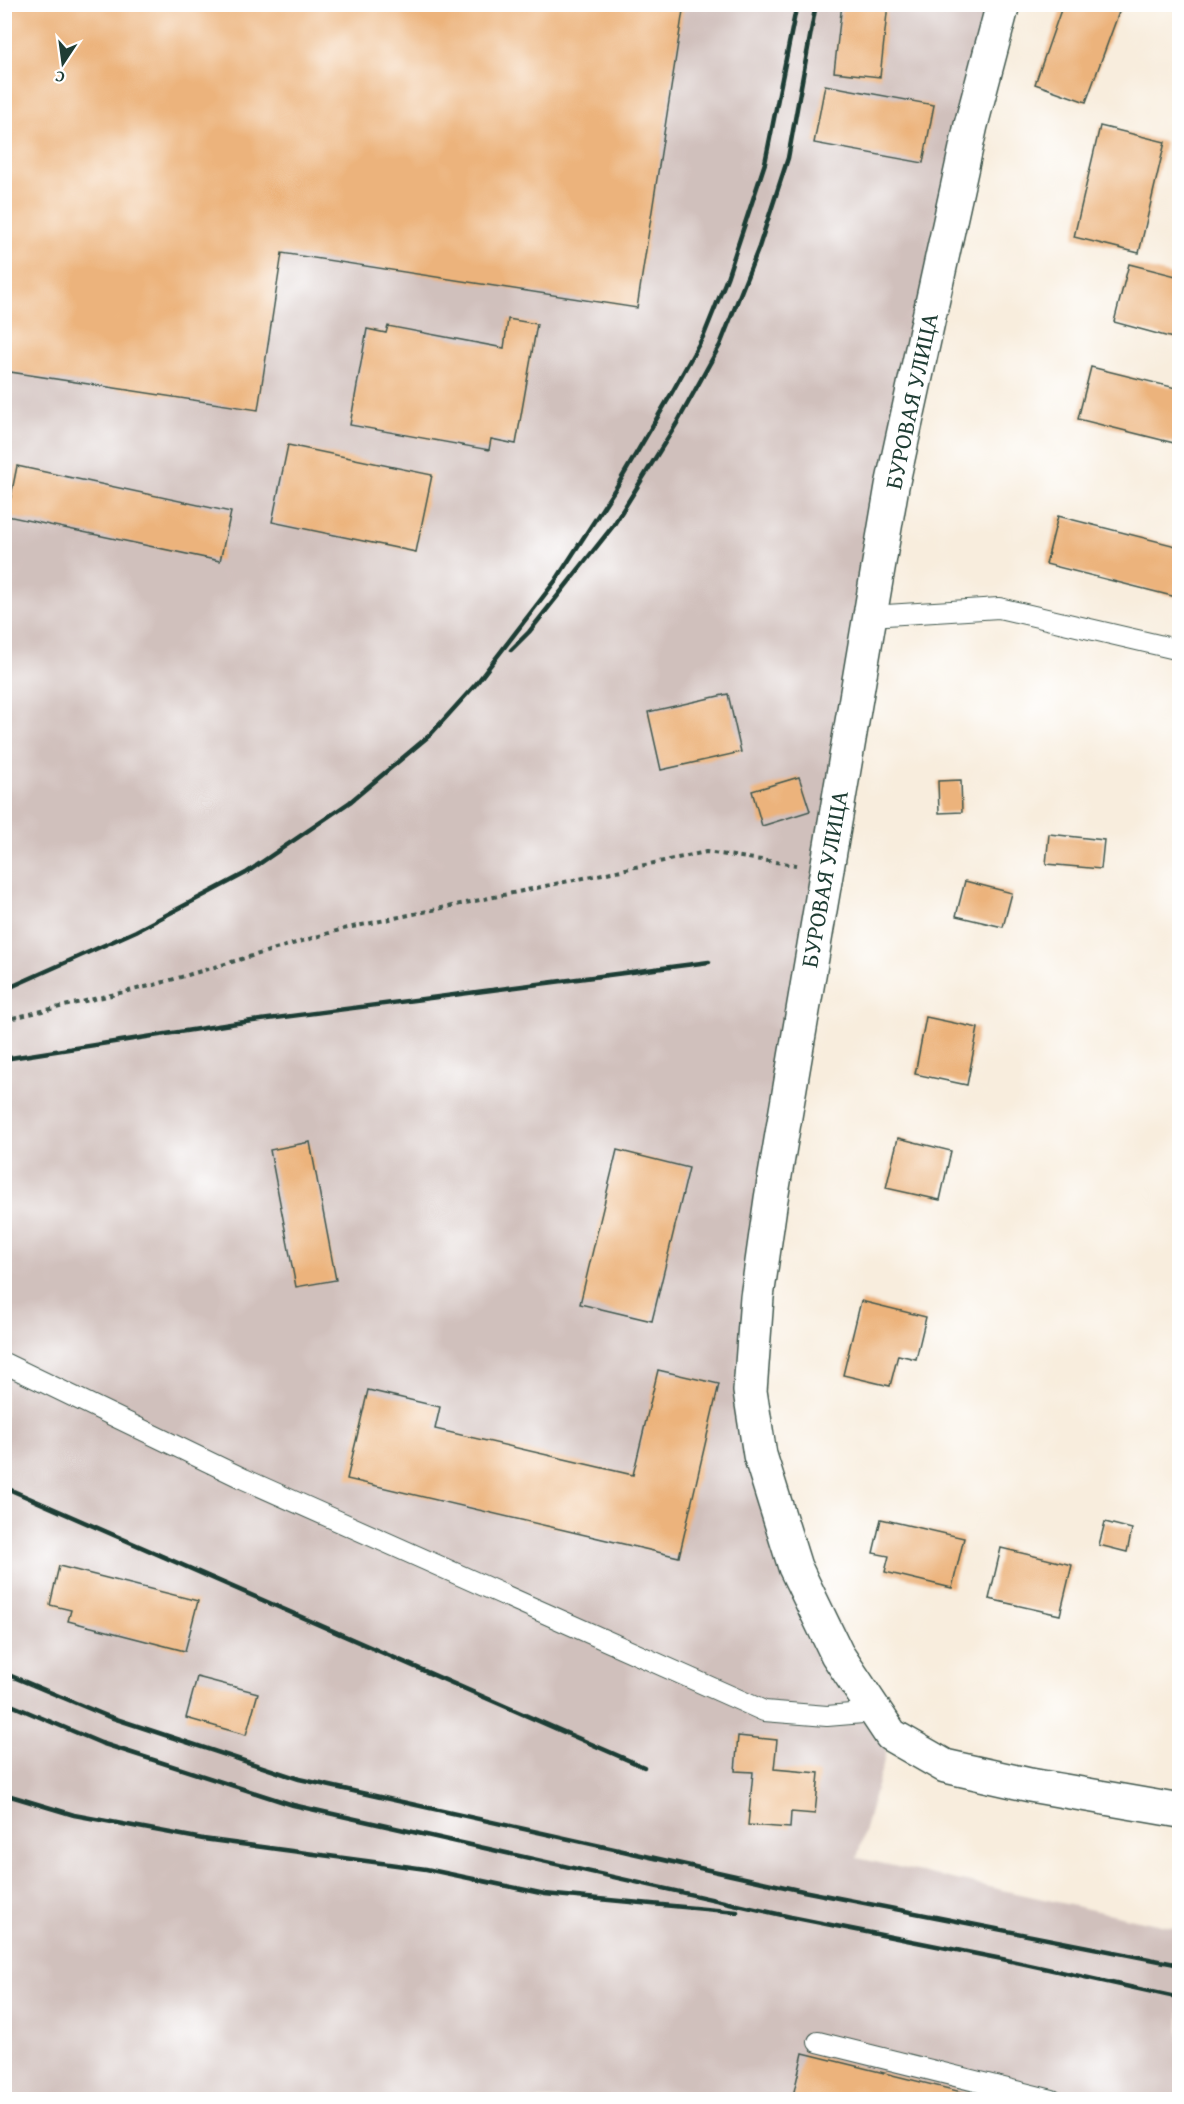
<svg xmlns="http://www.w3.org/2000/svg" width="1184" height="2104" font-family="'Gentium Book Plus',serif">
	<rect width="100%" height="100%" fill="#fff"/>
	<filter id="ink" filterUnits="userSpaceOnUse"><feTurbulence type="fractalNoise" baseFrequency=".0167" numOctaves="2"/><feDisplacementMap in="SourceGraphic" scale="12" xChannelSelector="R" yChannelSelector="G"/><feConvolveMatrix kernelMatrix="1 2 1 2 8 2 1 2 1" color-interpolation-filters="sRGB"/></filter>
	<filter id="wash" filterUnits="userSpaceOnUse"><feTurbulence type="fractalNoise" baseFrequency=".008" numOctaves="4" result="noise"/><feDisplacementMap in="SourceGraphic" scale="24" xChannelSelector="R" yChannelSelector="G"/><feGaussianBlur stdDeviation="1.35" result="paint"/><feColorMatrix in="noise" values="0 0 0 0 0 0 0 0 0 0 0 0 0 0 0 0 0 1.4 0 .05"/><feComposite in="paint" operator="in"/></filter>
	<g filter="url(#wash)">
		<rect width="100%" height="100%" fill="#f8eddd"/>
		<path fill="#d0c0bc" d="M5 5H1003L971 125 771 1199 760 1455 891 1735 857 1858 1179 1929V2099L5 2100Z"/>
		<g id="blocks">
			<g fill="#ecb37c">
				<path d="M4 4H684L637 308 282 253 258 410 4 371Z"/>
				<path d="M842 4H888L880 77 834 72Z"/>
				<path d="M1063 4H1122L1086 102 1035 84Z"/>
				<path d="M825 85 934 105 923 163 814 143Z"/>
				<path d="M1100 126 1165 142 1139 253 1074 237Z"/>
				<path d="M1129 264 1180 277V340L1114 322Z"/>
				<path d="M508 319 537 324 516 444 491 439 489 450 350 425 367 329 386 333 388 326 504 348Z"/>
				<path d="M1091 367 1180 389V436L1178 444 1078 419Z"/>
				<path d="M288 445 432 475 416 552 272 522Z"/>
				<path d="M17 466 231 512 220 561 7 516Z"/>
				<path d="M1058 516 1180 547V598L1046 564Z"/>
				<path d="M728 694 741 752 661 770 648 712Z"/>
				<path d="M799 777 810 811 762 826 752 791Z"/>
				<path d="M961 780 962 812 939 813 938 781Z"/>
				<path d="M1049 834 1104 840 1101 869 1046 864Z"/>
				<path d="M965 881 1012 893 1003 927 956 916Z"/>
				<path d="M926 1017 978 1028 967 1085 915 1074Z"/>
				<path d="M898 1138 951 1151 940 1200 886 1188Z"/>
				<path d="M310 1142 336 1280 296 1287 270 1150Z"/>
				<path d="M617 1150 689 1168 652 1321 580 1304Z"/>
				<path d="M861 1301 926 1317 916 1359 898 1355 890 1386 843 1375Z"/>
				<path d="M658 1370 719 1384 679 1557 347 1479 368 1390 440 1407 435 1429 633 1475Z"/>
				<path d="M881 1519 964 1538 952 1588 885 1572 889 1556 873 1553Z"/>
				<path d="M1105 1522 1132 1529 1127 1552 1099 1545Z"/>
				<path d="M1001 1548 1072 1565 1060 1615 989 1599Z"/>
				<path d="M59 1566 198 1601 185 1651 68 1621 71 1610 50 1605Z"/>
				<path d="M197 1677 258 1693 246 1735 186 1718Z"/>
				<path d="M738 1736 777 1740 774 1769 819 1773 815 1814 791 1812 790 1828 748 1825 753 1772 735 1771Z"/>
				<path d="M803 2053 990 2099V2100H792Z"/>
			</g>
		</g>
	</g>
	<g filter="url(#ink)">
		<use href="#blocks" fill-opacity="0" stroke="#40574d" stroke-width="1.5"/>
		<g fill="none" stroke-linecap="round" stroke-linejoin="round">
			<g stroke="#40574d" stroke-width="22">
				<g id="service">
					<path d="M870 616 999 608 1180 650"/>
					<path d="M4 1363 244 1479 764 1711 827 1716 875 1712"/>
					<path d="M818 2042 1052 2100"/>
				</g>
			</g>
			<g stroke="#40574d" stroke-width="36">
				<path id="tertiary" d="M1003 4 971 125 892 486 771 1199 757 1297 750 1391 760 1455 795 1567 837 1654 891 1735 945 1766 1030 1785 1180 1811"/>
			</g>
			<path stroke="#40574d" stroke-width="4" stroke-dasharray="4.5 4.5" stroke-linecap="butt" d="M4 1020 154 985 343 929 706 852 796 865"/>
			<use href="#service" stroke="#fff" stroke-width="20"/>
			<use href="#tertiary" stroke="#fff" stroke-width="33"/>
			<g stroke="#1f3d34" stroke-width="4.5">
				<path d="M511 650 529 632 613 526 677 423 720 345 759 247 788 158 816 4"/>
				<path d="M4 990 136 931 246 873 350 802 430 735 476 684 556 580 617 486 670 396 704 335 727 278 765 163 797 4"/>
				<path d="M4 1059 237 1023 709 962"/>
				<path d="M4 1487 644 1767"/>
				<path d="M4 1673 107 1716 299 1779 803 1891 1180 1965"/>
				<path d="M4 1702 101 1743 293 1805 791 1917 1002 1959 1180 1998"/>
				<path d="M4 1794 74 1815 203 1839 426 1869 545 1894 737 1912"/>
			</g>
		</g>
	</g>
	<g text-anchor="middle" dominant-baseline="central" stroke-width="6" stroke-linejoin="round" paint-order="stroke">
		<g font-size="24" fill="#1f3d34" stroke="#fff">
			<text transform="translate(911 401) rotate(-78)">БУРОВАЯ УЛИЦА</text>
			<text transform="translate(824 879) rotate(-80)">БУРОВАЯ УЛИЦА</text>
		</g>
	</g>
	<rect width="1184" height="2104" fill="none" stroke="#fff" stroke-width="24"/>
	<g transform="translate(63 63) rotate(193)" stroke="#ffffff" stroke-width="4.5" paint-order="stroke">
	<path d="M0-4.5L10 22L0 15L-10 22Z" fill="#1f3d34"/>
	<text y="-9" font-size="16" font-weight="bold" text-anchor="middle" fill="#1f3d34">С</text>
	</g>
</svg>
